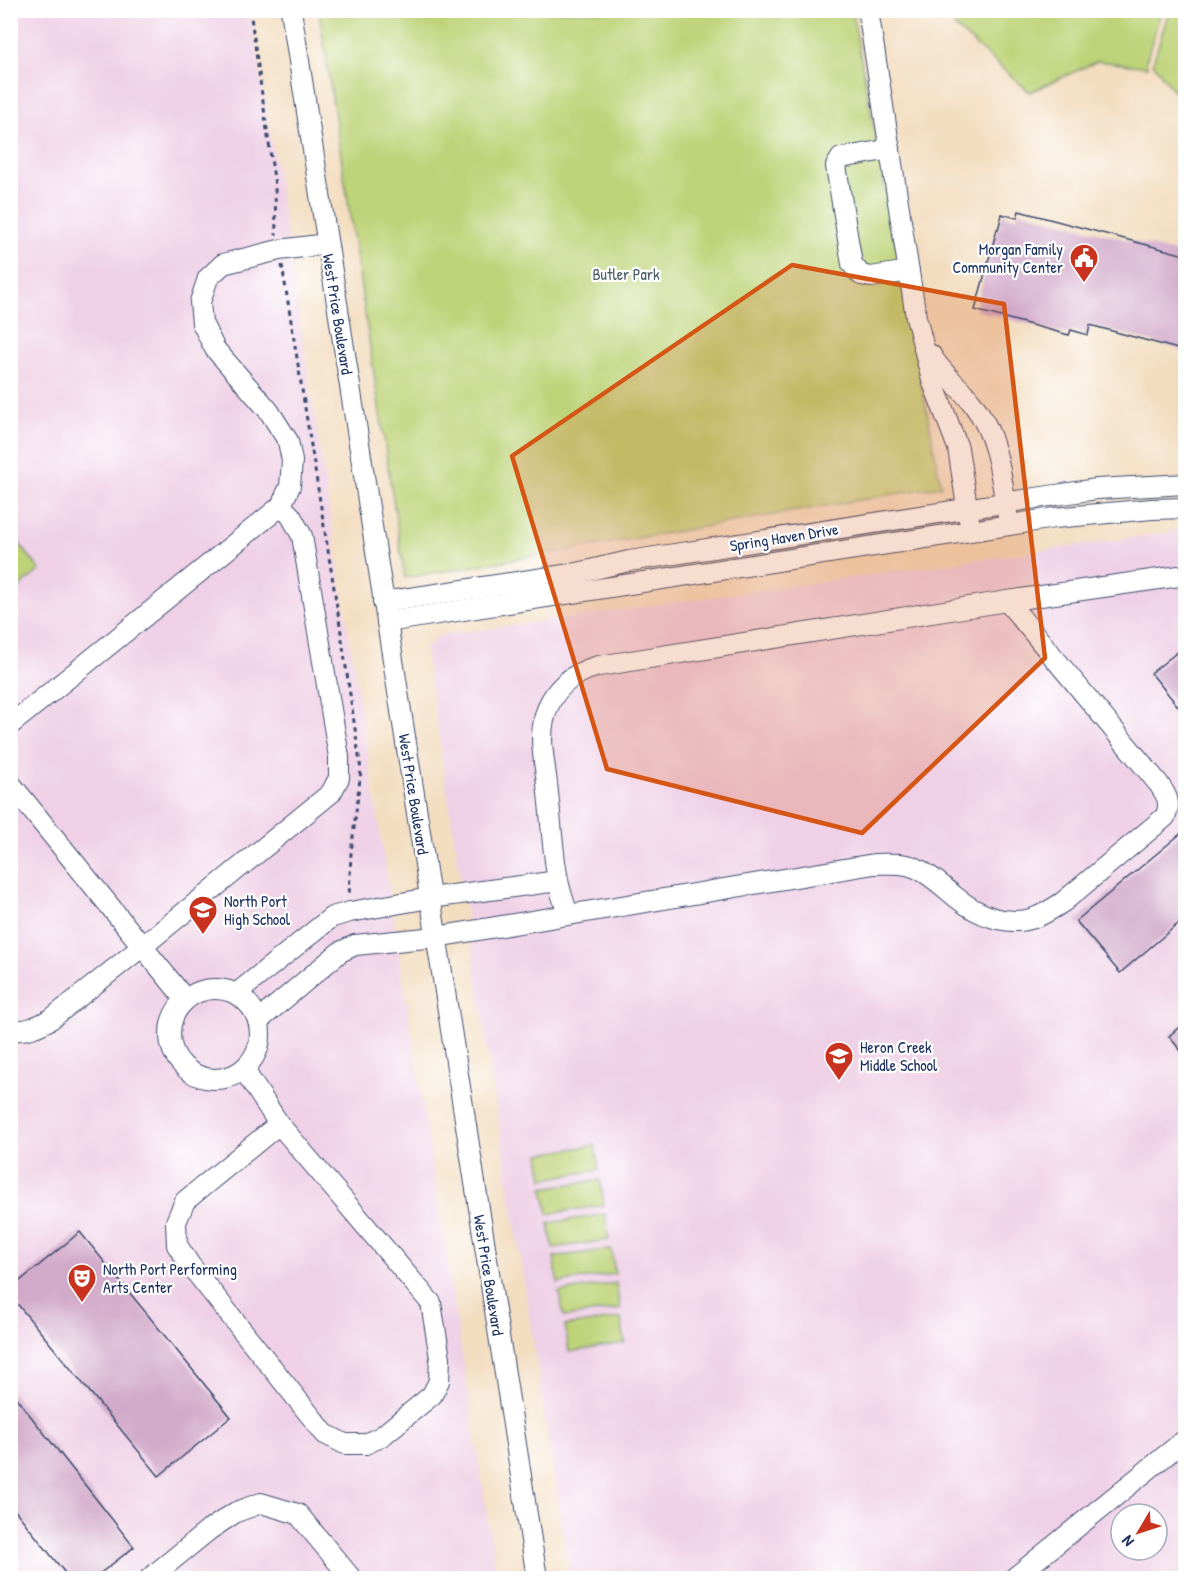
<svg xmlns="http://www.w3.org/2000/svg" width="1196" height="1589" font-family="'Patrick Hand',sans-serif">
	<rect width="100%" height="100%" fill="#fff"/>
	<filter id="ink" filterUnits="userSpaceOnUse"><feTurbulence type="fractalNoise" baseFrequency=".0167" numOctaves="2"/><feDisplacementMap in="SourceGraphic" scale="12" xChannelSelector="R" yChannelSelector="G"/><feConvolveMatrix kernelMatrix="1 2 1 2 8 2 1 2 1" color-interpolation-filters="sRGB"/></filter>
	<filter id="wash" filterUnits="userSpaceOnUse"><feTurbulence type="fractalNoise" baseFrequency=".008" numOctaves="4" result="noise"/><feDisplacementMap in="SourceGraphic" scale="24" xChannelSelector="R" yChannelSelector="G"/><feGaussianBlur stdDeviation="1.35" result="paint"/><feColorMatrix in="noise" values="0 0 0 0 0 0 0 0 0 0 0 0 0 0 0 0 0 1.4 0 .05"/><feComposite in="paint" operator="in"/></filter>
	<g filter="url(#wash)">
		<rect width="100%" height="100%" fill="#f3ddbf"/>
		<g fill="#efd0e6" fill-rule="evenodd">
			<path d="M11 11H251L497 1578H11Z"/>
			<path d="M1185 530V1578H570L425 649 438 636ZM1121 1514H1157V1550H1121Z"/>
		</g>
		<g fill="#bdd377" stroke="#6c816a" stroke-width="1.5">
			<path d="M319 11H852L941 486 405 578Z"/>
			<path d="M951 11V10L1161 11 1146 61 1147 67 1098 61 1030 92 955 27Z"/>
			<path d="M1169 11H1185V106L1153 63Z"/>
			<path d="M11 533 40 570 11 594H10Z"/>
			<path d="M595 1145 599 1170 543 1179 539 1154Z"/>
			<path d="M600 1180 604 1205 548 1214 543 1188Z"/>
			<path d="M605 1214 609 1240 553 1248 549 1223Z"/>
			<path d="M611 1249 615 1274 558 1283 554 1257Z"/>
			<path d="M616 1283 620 1309 564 1317 559 1292Z"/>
			<path d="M621 1318 625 1343 569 1352 565 1326Z"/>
		</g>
		<g id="blocks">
			<g fill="#d1a9c9">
				<path d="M1019 211 1185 255V351L1090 325 1088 335 1071 330 1069 335 975 310 997 229 998 230 1002 214 1017 218Z"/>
				<path d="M1185 646V715L1151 673Z"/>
				<path d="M1185 830V918L1120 973 1076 921Z"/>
				<path d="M1185 1022V1056L1169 1036Z"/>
				<path d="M80 1232 231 1417 159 1476 10 1295V1289Z"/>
				<path d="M10 1390 134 1547 94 1578H69L10 1504Z"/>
			</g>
		</g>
	</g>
	<g filter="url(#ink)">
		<use href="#blocks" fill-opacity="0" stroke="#3b496d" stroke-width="1.5"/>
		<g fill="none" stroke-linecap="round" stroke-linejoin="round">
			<g stroke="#3b496d" stroke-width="22">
				<g id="minor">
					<path d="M291 10 537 1578"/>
					<path d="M868 10 916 317 932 380 958 448 969 520"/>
					<path d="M890 149 841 158 836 166 852 264 861 275 871 277 909 271"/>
					<path d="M931 355C942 374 960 386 973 404 997 435 1001 475 1007 513"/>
					<path d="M383 602 577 573 629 561 1049 496 1097 489 1186 484"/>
					<path d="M387 622 1054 518 1152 509 1186 508"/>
					<path d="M10 725 281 506 290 486 292 461 288 441 269 411 215 349 202 323 200 302 208 278 223 264 279 250 327 244"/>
					<path d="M10 783 185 999"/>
					<path d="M568 915C565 904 560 892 558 880 552 849 551 816 547 784 545 764 539 741 544 720 550 691 571 673 599 666L1007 601 1186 575"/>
					<circle cx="215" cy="1034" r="45"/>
					<path d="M236 994 332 917 350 912 430 898 558 881"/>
					<path d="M258 1021 340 952 355 945 436 937 874 864C888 864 903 862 916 868 932 875 944 888 957 898 978 915 1007 927 1034 918 1045 914 1054 908 1063 902L1165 817C1172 803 1166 794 1158 783L1007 601"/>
					<path d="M10 1029C25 1033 38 1026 51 1019L143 946 331 793 339 778V757L302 536 291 516 281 506"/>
					<path d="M244 1070 279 1124 185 1201 176 1222 177 1245 190 1265 325 1434 345 1444H366L382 1436 432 1395 439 1381 440 1358 431 1303 279 1124"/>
					<path d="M150 1578 209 1530 236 1512 261 1503 298 1514 351 1578"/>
					<path d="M1014 1578 1186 1439"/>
				</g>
			</g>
			<g stroke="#3b496d" stroke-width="3" stroke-dasharray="4.5 4.5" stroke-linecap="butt">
				<path d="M250 10 275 186 276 235"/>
				<path d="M282 265 339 619 361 770 351 853 349 897"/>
			</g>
			<use href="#minor" stroke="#fff" stroke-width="20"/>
		</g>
	</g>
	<path fill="#d45514" fill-opacity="0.2" stroke="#d45514" stroke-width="4.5" stroke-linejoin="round" d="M792 265 1004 304 1045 658 862 833 607 769 512 456Z"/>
	<defs>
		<g id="civic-pin" transform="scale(1.5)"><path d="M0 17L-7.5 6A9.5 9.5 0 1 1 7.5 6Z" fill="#c8321e" stroke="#fff"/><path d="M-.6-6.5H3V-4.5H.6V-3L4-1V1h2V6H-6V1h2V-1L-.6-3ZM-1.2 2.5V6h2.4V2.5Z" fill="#fff"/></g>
		<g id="school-pin" transform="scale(1.5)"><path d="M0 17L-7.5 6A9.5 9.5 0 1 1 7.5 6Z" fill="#c8321e" stroke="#fff"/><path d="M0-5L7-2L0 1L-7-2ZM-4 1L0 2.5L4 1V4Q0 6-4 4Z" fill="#fff"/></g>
		<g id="theatre-pin" transform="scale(1.5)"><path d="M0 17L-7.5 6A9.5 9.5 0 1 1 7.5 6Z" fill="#c8321e" stroke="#fff"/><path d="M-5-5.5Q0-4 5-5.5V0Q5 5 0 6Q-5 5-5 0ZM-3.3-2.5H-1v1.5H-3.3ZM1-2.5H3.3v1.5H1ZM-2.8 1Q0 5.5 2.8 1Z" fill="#fff"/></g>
	</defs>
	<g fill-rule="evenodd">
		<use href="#civic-pin" x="1084" y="258"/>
		<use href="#school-pin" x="203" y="910"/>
		<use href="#school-pin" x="839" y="1056"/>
		<use href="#theatre-pin" x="82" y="1278"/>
	</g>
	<g text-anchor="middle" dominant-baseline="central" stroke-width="4.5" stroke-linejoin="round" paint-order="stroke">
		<g font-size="16" fill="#1b2f5e" stroke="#fff" text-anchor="start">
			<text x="1063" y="249" text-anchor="end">Morgan Family<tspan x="1063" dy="18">Community Center</tspan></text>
			<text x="224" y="901">North Port<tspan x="224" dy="18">High School</tspan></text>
			<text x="860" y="1047">Heron Creek<tspan x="860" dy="18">Middle School</tspan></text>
			<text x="103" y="1269">North Port Performing<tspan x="103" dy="18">Arts Center</tspan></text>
		</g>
		<g font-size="16" fill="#4c6066" stroke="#fff">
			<text x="626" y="274">Butler Park</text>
		</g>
		<g font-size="16" fill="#1b2f5e" stroke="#fff">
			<text transform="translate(338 314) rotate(81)">West Price Boulevard</text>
			<text transform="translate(784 537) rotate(-9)">Spring Haven Drive</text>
			<text transform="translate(414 794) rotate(81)">West Price Boulevard</text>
			<text transform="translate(489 1275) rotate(81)">West Price Boulevard</text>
		</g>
	</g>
	<rect width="1196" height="1589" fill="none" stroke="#fff" stroke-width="36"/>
	<g transform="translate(1139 1532) rotate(231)"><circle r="28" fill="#ffffff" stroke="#a4acbf" stroke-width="1.5"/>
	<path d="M0-4.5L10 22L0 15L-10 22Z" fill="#c8321e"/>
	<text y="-9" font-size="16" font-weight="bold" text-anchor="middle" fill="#1b2f5e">N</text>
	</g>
</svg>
